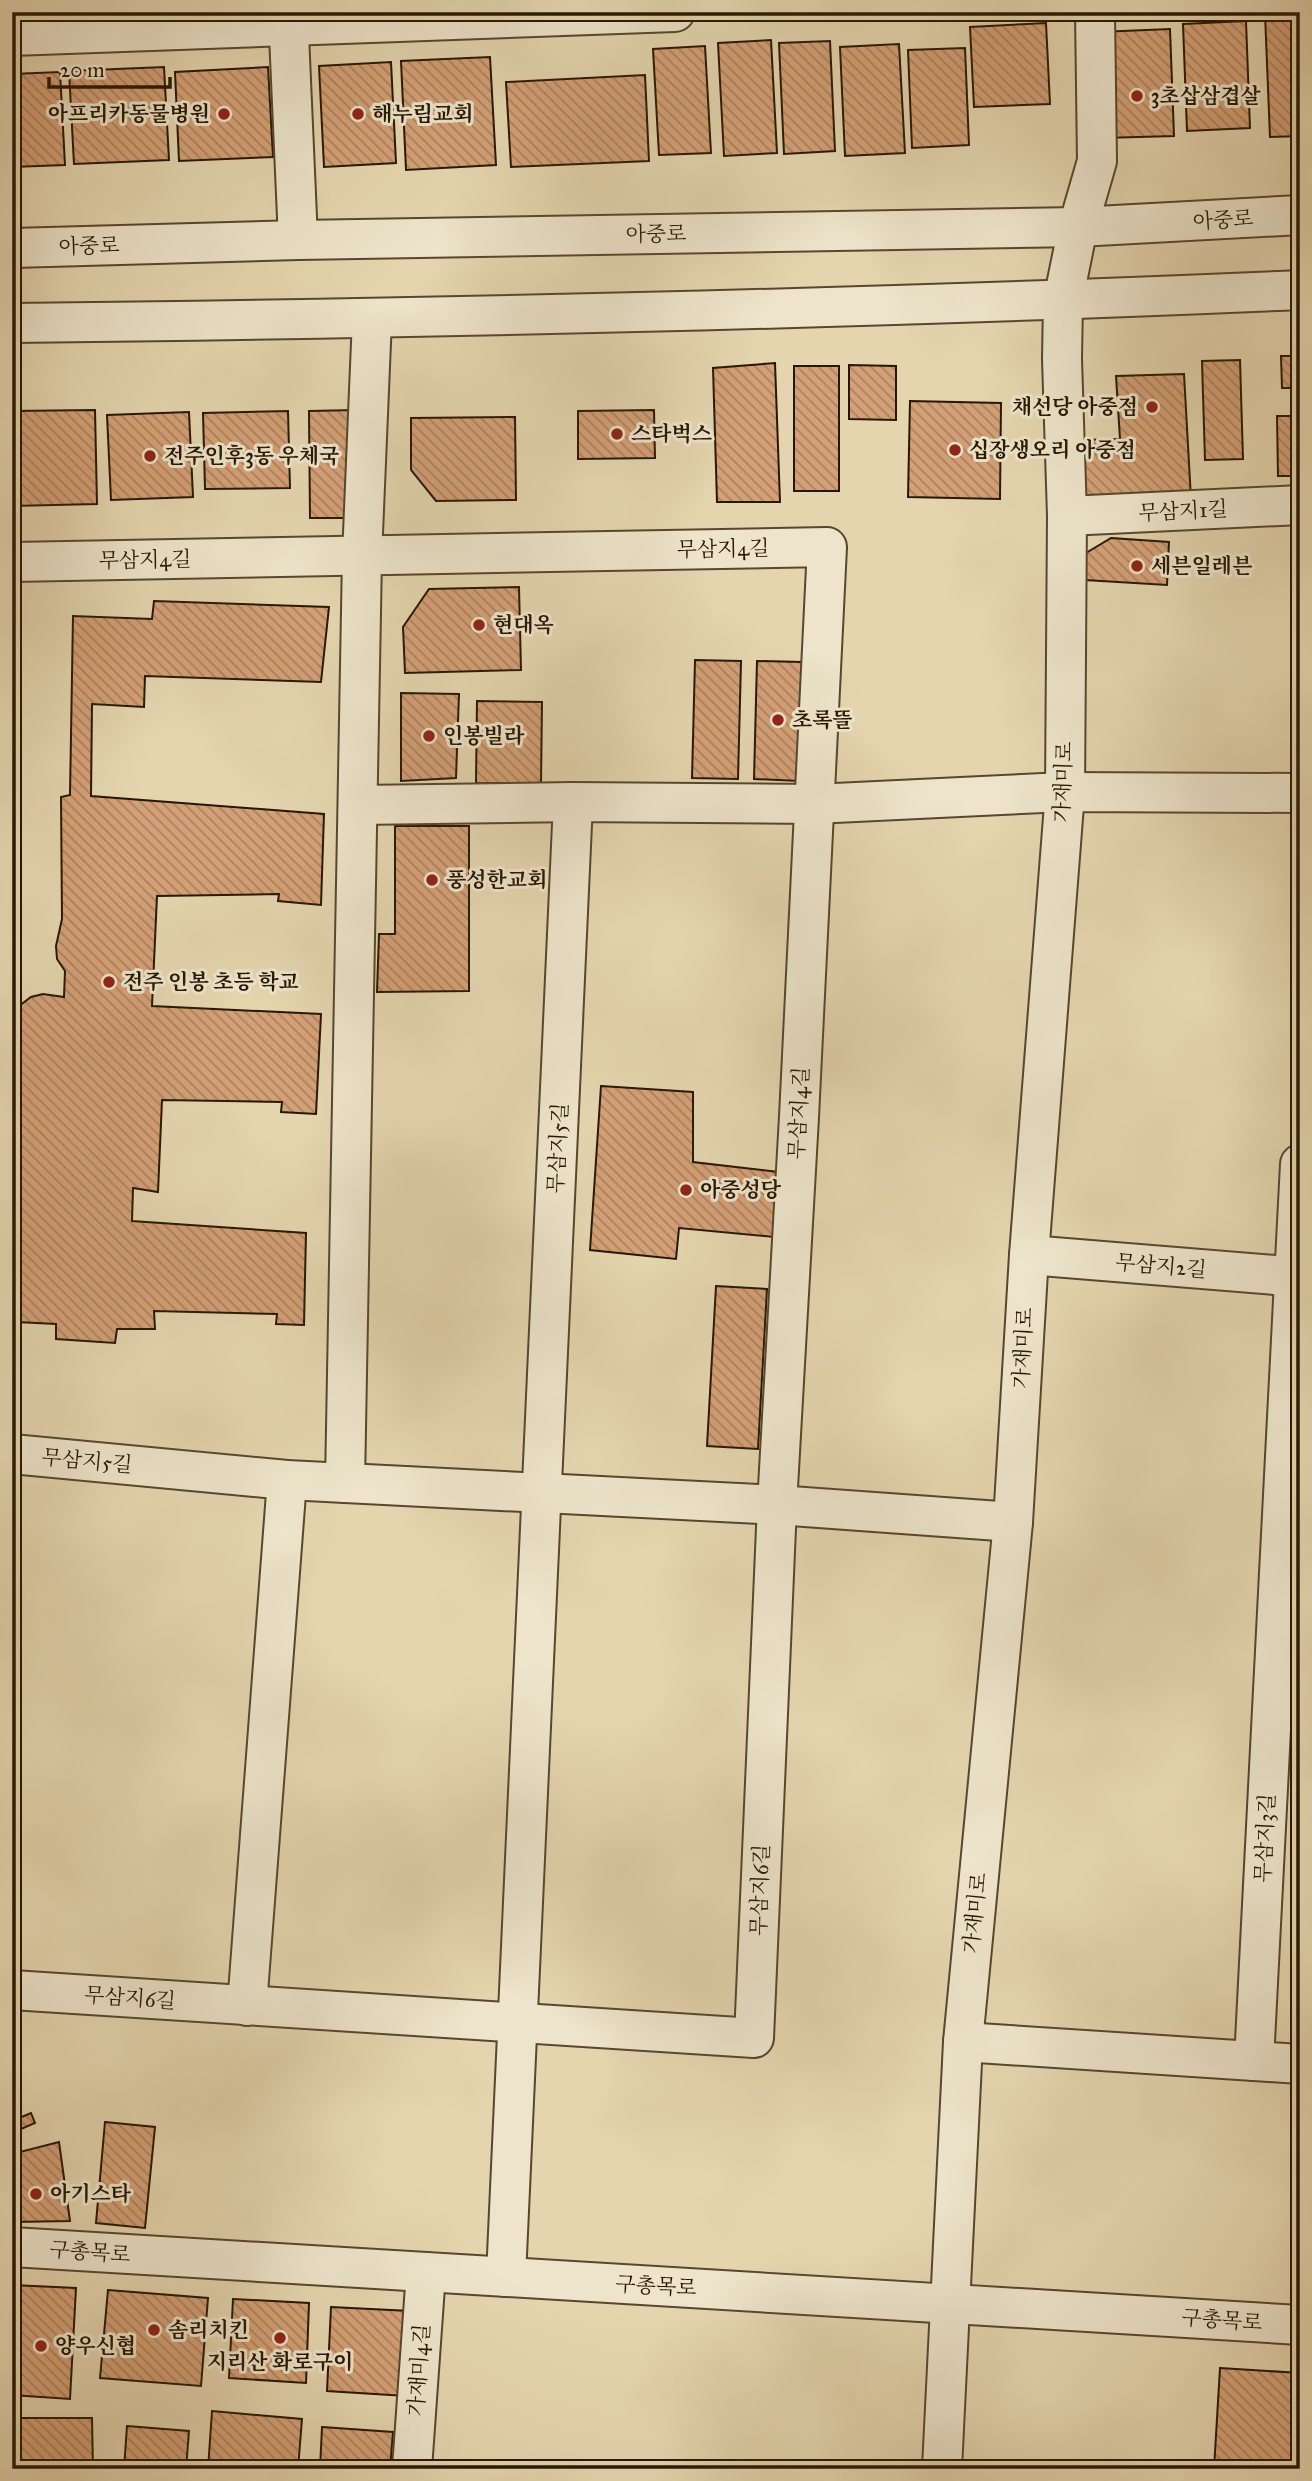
<svg xmlns="http://www.w3.org/2000/svg" width="1312" height="2481" font-family="'IM FELL Great Primer','Noto Serif KR',serif">
	<defs>
		<pattern id="building-back-hatch" width="6" height="6" patternUnits="userSpaceOnUse" patternTransform="scale(1.75)"><rect width="6" height="6" fill="#d4a077"/><path d="M-1 5l2 2M0 0l6 6M5-1l2 2" fill="none" stroke="#ac815f"/></pattern>
	</defs>
	<rect width="100%" height="100%" fill="#e4d5af"/>
	<filter id="stains"><feTurbulence type="fractalNoise" baseFrequency=".00286" numOctaves="4"/><feColorMatrix values="0 0 0 0 .2 0 0 0 0 .09 0 0 0 0 .02 0 0 0 .5 -.17"/></filter>
	<radialGradient id="worn" r=".72"><stop offset=".6" stop-color="#630" stop-opacity="0"/><stop offset="1" stop-color="#630" stop-opacity=".3"/></radialGradient>
	<g fill="url(#building-back-hatch)" stroke="#281803" stroke-width="2">
		<path d="M1300 13V136L1270 137 1265 14Z"/>
		<path d="M1246 21 1250 128 1187 131 1183 24Z"/>
		<path d="M1046 23 1050 104 974 107 970 27Z"/>
		<path d="M1170 29 1174 136 1103 138 1099 32Z"/>
		<path d="M771 40 777 153 724 156 718 43Z"/>
		<path d="M830 41 835 151 784 154 779 43Z"/>
		<path d="M899 44 905 153 845 156 840 47Z"/>
		<path d="M705 46 711 153 659 155 653 49Z"/>
		<path d="M965 48 969 145 912 148 908 50Z"/>
		<path d="M490 57 496 165 406 170 401 61Z"/>
		<path d="M391 62 396 163 324 167 319 66Z"/>
		<path d="M164 67 169 160 74 164 69 71Z"/>
		<path d="M268 67 273 157 179 161 175 72Z"/>
		<path d="M60 72 65 165 12 167V74Z"/>
		<path d="M645 75 649 161 511 167 506 82Z"/>
		<path d="M1281 356H1300V388H1282Z"/>
		<path d="M1240 360 1243 459 1205 460 1202 361Z"/>
		<path d="M775 363 780 502H717L713 368Z"/>
		<path d="M849 365 896 366V420L849 419Z"/>
		<rect x="794" y="366" width="45" height="125"/>
		<path d="M1184 374 1191 499 1085 502 1081 440 1120 439 1116 376Z"/>
		<path d="M910 401 1001 403 1000 499 908 497Z"/>
		<path d="M95 410 97 504 12 506V411Z"/>
		<path d="M356 410V518H310L309 411Z"/>
		<path d="M654 410 655 458 578 459V411Z"/>
		<path d="M288 411 290 488 205 489 203 413Z"/>
		<path d="M189 412 193 497 111 500 107 415Z"/>
		<path d="M1277 416H1300V476H1278Z"/>
		<path d="M515 417 516 500 436 501 411 470V418Z"/>
		<path d="M1111 538 1169 542 1167 585 1085 580 1086 553Z"/>
		<path d="M519 587 521 670 405 673 403 627 429 589Z"/>
		<path d="M154 601 329 607 321 682 145 676 144 707 92 704 91 796 324 814 321 905 278 901 279 894 157 896 152 1006 321 1014 316 1114 281 1112 282 1102 162 1100 158 1192 133 1188 132 1221 306 1233 304 1325 276 1324 277 1314 154 1311 155 1329H117L115 1343 56 1339V1324L17 1322 16 1302H12V1017L15 1009 31 997 43 994 64 997 65 971 57 959 56 946 62 919 61 797 70 795 73 616 152 619Z"/>
		<path d="M695 660 741 661 738 779 692 778Z"/>
		<path d="M757 661 802 662 799 781 754 779Z"/>
		<path d="M401 693 459 694 456 778 401 781Z"/>
		<path d="M477 701 542 702 541 784 476 783Z"/>
		<path d="M395 826H469V991L377 992 379 934H395Z"/>
		<path d="M601 1086 693 1092V1162L778 1172 774 1237 679 1228 676 1259 590 1250Z"/>
		<path d="M716 1286 767 1289 758 1449 707 1446Z"/>
		<path d="M31 2113 35 2123 12 2133V2121Z"/>
		<path d="M105 2122 155 2127 145 2228 96 2223Z"/>
		<path d="M59 2142 70 2221 12 2222V2154Z"/>
		<path d="M12 2285 76 2288 70 2399 12 2395Z"/>
		<path d="M108 2290 208 2298 201 2386 100 2378Z"/>
		<path d="M233 2299 309 2303 306 2383 229 2378Z"/>
		<path d="M331 2307 410 2311 406 2396 327 2391Z"/>
		<path d="M1220 2368 1300 2373V2469H1214Z"/>
		<path d="M212 2411 302 2419 298 2469H208Z"/>
		<path d="M12 2418H92L93 2469H12Z"/>
		<path d="M127 2426 189 2431 186 2469H124Z"/>
		<path d="M322 2427 393 2432 390 2469H320Z"/>
	</g>
	<g fill="none" stroke-linecap="round" stroke-linejoin="round">
		<g stroke="#57472e" stroke-width="42">
			<g id="minor">
				<path d="M288 12 298 240"/>
				<path d="M12 36 675 12"/>
				<path d="M12 248 298 240 1078 227 1300 215"/>
				<path d="M12 323C442 318 871 309 1300 290"/>
				<path d="M1067 516 1300 505"/>
				<path d="M12 562 827 547 799 1117 777 1505 754 2038 12 1990"/>
				<path d="M358 805 573 802 814 804 1065 792 1300 793"/>
				<path d="M1029 1255 1300 1277"/>
				<path d="M12 1454 287 1480 777 1505 1013 1522"/>
				<path d="M345 1483 362 557 372 319"/>
				<path d="M247 2006 287 1480"/>
				<path d="M963 2042 1300 2064"/>
				<path d="M1254 2061 1300 1164"/>
				<path d="M12 2247 1300 2325"/>
				<path d="M506 2277 573 802"/>
				<path d="M412 2469 426 2272"/>
				<path d="M942 2469 963 2042 1013 1522 1029 1255 1065 792 1067 516 1062 359 1063 301 1078 227 1097 161 1095 12"/>
			</g>
		</g>
		<use href="#minor" stroke="#ede4cb" stroke-width="38"/>
	</g>
	<g fill="#8f2418" stroke="#ede4cb" stroke-width="2.5">
		<circle cx="1137" cy="96" r="7"/>
		<circle cx="224" cy="114" r="7"/>
		<circle cx="358" cy="114" r="7"/>
		<circle cx="1152" cy="407" r="7"/>
		<circle cx="617" cy="434" r="7"/>
		<circle cx="955" cy="450" r="7"/>
		<circle cx="150" cy="456" r="7"/>
		<circle cx="1137" cy="566" r="7"/>
		<circle cx="479" cy="625" r="7"/>
		<circle cx="778" cy="720" r="7"/>
		<circle cx="429" cy="736" r="7"/>
		<circle cx="432" cy="880" r="7"/>
		<circle cx="109" cy="982" r="7"/>
		<circle cx="686" cy="1190" r="7"/>
		<circle cx="36" cy="2194" r="7"/>
		<circle cx="154" cy="2330" r="7"/>
		<circle cx="280" cy="2338" r="7"/>
		<circle cx="41" cy="2346" r="7"/>
	</g>
	<g text-anchor="middle" dominant-baseline="central" stroke-width="6" stroke-linejoin="round" paint-order="stroke">
		<g font-size="21" font-weight="bold" fill="#281803" stroke="#ede4cb" text-anchor="start">
			<text x="1151" y="96">3초삽삼겹살</text>
			<text x="210" y="114" text-anchor="end">아프리카동물병원</text>
			<text x="372" y="114">해누림교회</text>
			<text x="1138" y="407" text-anchor="end">채선당 아중점</text>
			<text x="631" y="434">스타벅스</text>
			<text x="969" y="450">십장생오리 아중점</text>
			<text x="164" y="456">전주인후3동 우체국</text>
			<text x="1151" y="566">세븐일레븐</text>
			<text x="493" y="625">현대옥</text>
			<text x="792" y="720">초록뜰</text>
			<text x="443" y="736">인봉빌라</text>
			<text x="446" y="880">풍성한교회</text>
			<text x="123" y="982">전주 인봉 초등 학교</text>
			<text x="700" y="1190">아중성당</text>
			<text x="50" y="2194">아기스타</text>
			<text x="168" y="2330">솜리치킨</text>
			<text x="55" y="2346">양우신협</text>
			<text x="280" y="2362" text-anchor="middle">지리산 화로구이</text>
		</g>
		<g font-size="21" fill="#281803" stroke="#ede4cb">
			<text transform="translate(1223 220) rotate(-4)">아중로</text>
			<text transform="translate(656 234) rotate(-1)">아중로</text>
			<text transform="translate(89 246) rotate(-2)">아중로</text>
			<text transform="translate(1183 511) rotate(-3)">무삼지1길</text>
			<text transform="translate(723 549) rotate(-1)">무삼지4길</text>
			<text transform="translate(145 560) rotate(-1)">무삼지4길</text>
			<text transform="translate(1063 782) rotate(-88)">가재미로</text>
			<text transform="translate(799 1113) rotate(-87)">무삼지4길</text>
			<text transform="translate(558 1148) rotate(-87)">무삼지5길</text>
			<text transform="translate(1161 1266) rotate(5)">무삼지2길</text>
			<text transform="translate(1023 1348) rotate(-87)">가재미로</text>
			<text transform="translate(87 1461) rotate(5)">무삼지5길</text>
			<text transform="translate(1265 1838) rotate(-87)">무삼지3길</text>
			<text transform="translate(760 1890) rotate(-88)">무삼지6길</text>
			<text transform="translate(975 1913) rotate(-84)">가재미로</text>
			<text transform="translate(130 1998) rotate(4)">무삼지6길</text>
			<text transform="translate(90 2252) rotate(4)">구총목로</text>
			<text transform="translate(656 2286) rotate(3)">구총목로</text>
			<text transform="translate(1222 2320) rotate(4)">구총목로</text>
			<text transform="translate(419 2370) rotate(-86)">가재미4길</text>
		</g>
	</g>
	<rect width="1312" height="2481" fill="none" stroke="#e4d5af" stroke-width="42"/>
	<rect x="14" y="14" width="1284" height="2453" fill="none" stroke="#281803" stroke-width="3.5"/>
	<rect x="21" y="21" width="1270" height="2439" fill="none" stroke="#281803" stroke-width="2"/>
	<path d="M49 77v10h121v-10" fill="none" stroke="#281803" stroke-width="3.5"/>
	<text x="60" y="77" font-size="21" fill="#281803" stroke="#ede4cb" stroke-width="5" paint-order="stroke">20 m</text>
	<rect width="100%" height="100%" filter="url(#stains)"/>
	<rect width="100%" height="100%" fill="url(#worn)"/>
</svg>
